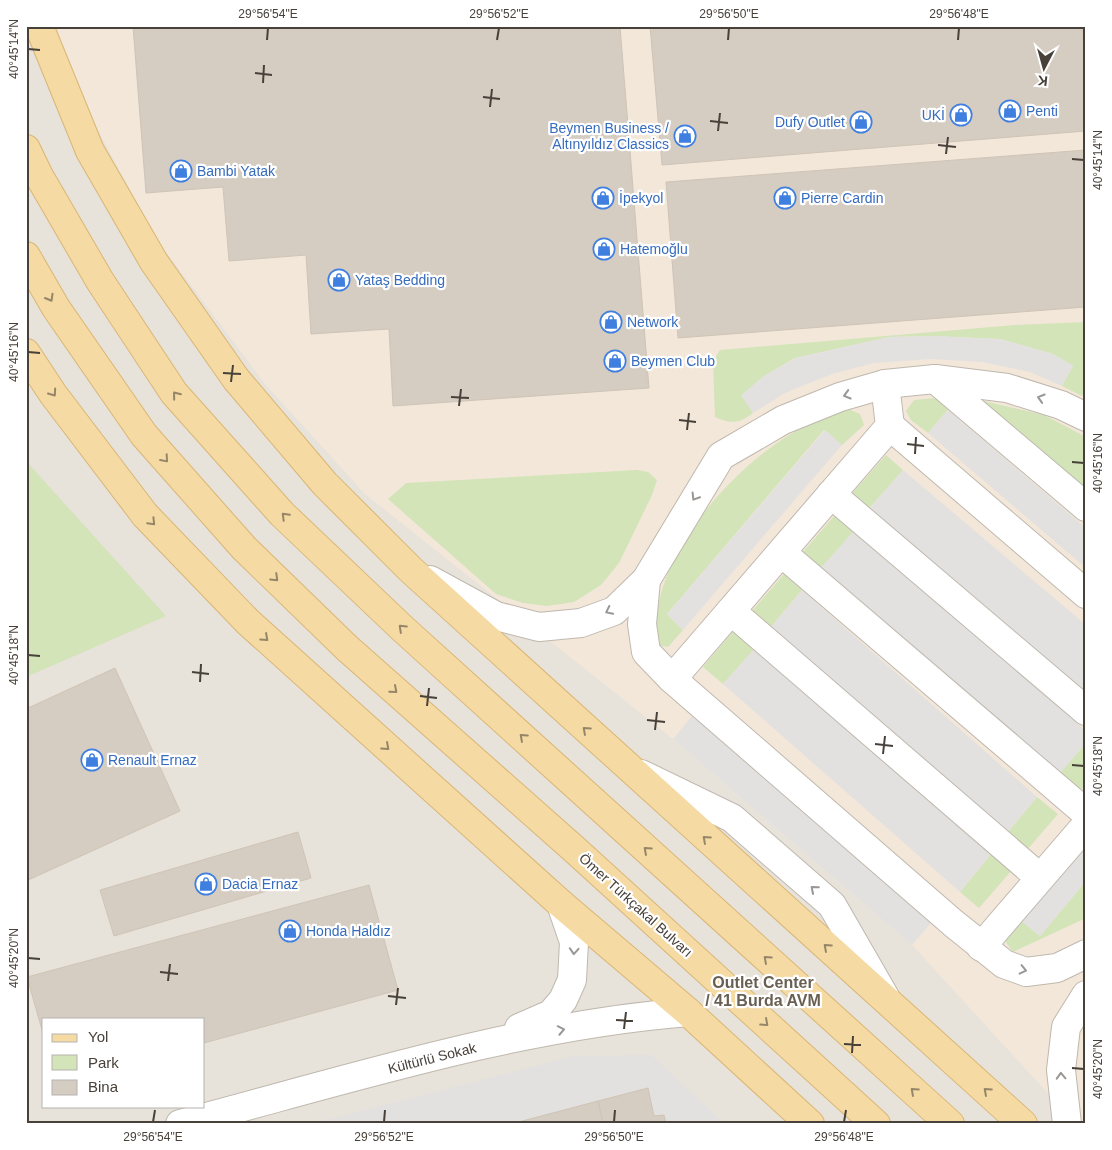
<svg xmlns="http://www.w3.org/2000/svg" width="1112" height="1150" font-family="Helvetica,sans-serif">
	<rect width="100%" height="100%" fill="#f4f1eb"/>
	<path fill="#e7e2da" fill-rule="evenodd" d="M26 26H1086V1124H26ZM44 1019H204V1106H44Z"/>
	<path fill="#f3e7d9" d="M56 26H1086V1124H1076L912 945 673 739 365 494 265 384 157 240 72 82Z"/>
	<g fill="#d2e4b8">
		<path d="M1086 322V386L1082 396 1062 386 1073 366 1053 354 1000 339 932 336 889 337 795 358 764 376 742 395 753 413C739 424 730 424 715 417L713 361 720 350 1015 325Z"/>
		<path d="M937 398 952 405 928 433 911 420 906 411 914 400Z"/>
		<path d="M970 398 1044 415 1086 437V497Z"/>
		<path d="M848 409 860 414 864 425 842 445 824 430 667 614 683 630 668 647 657 645C646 565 725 475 789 435 806 424 828 416 848 409Z"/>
		<path d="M886 455 903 470 866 512 849 497Z"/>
		<path d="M26 461 166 616 26 677Z"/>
		<path d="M637 470 648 472 657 480 652 495 619 563 601 585 574 602 547 606 523 603 496 594 388 499 406 483Z"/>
		<path d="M836 514 855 530 821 568 803 552Z"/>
		<path d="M784 574 802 590 771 627 752 611Z"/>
		<path d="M736 628 757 646 723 684 703 667Z"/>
		<path d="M1086 743V784L1079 792 1059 774Z"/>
		<path d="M1037 797 1058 814 1026 851 1006 834Z"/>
		<path d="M992 853 1012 870 979 908 960 892Z"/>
		<path d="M1086 881V918L1013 952 1003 938 1019 919 1040 936Z"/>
	</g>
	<g fill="#e3e1df">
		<path d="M932 336 1000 339 1053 354 1073 366 1062 386 1030 372 982 362 930 359 874 363 832 374 785 393 753 413 741 395 764 376 796 358 889 337Z"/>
		<path d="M948 410 1086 528V568L928 433Z"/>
		<path d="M825 430 842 445 683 630 667 614Z"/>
		<path d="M903 470 1086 625V697L866 512Z"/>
		<path d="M855 530 1086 731V743L1059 774 821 568Z"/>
		<path d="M802 590 1037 797 1006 834 771 627Z"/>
		<path d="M757 646 992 853 960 892 723 684Z"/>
		<path d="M692 716 932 922 912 945 673 739Z"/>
		<path d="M1086 839V881L1040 936 1019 919Z"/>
		<path d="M651 1055 725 1124H666L664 1115 654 1116 648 1088 511 1124H311L574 1056Z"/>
	</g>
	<g fill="#d5ccc2" stroke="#cfc4b5">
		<path d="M133 26H620L649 388 393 406 389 329 311 334 306 255 229 261 223 187 146 193Z"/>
		<path d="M650 26H1082L1086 71V131L662 165Z"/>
		<path d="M1086 150V307L678 338 666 182Z"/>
		<path d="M115 668 180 811 26 881V709Z"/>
		<path d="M298 832 311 878 114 936 100 890Z"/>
		<path d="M369 885 398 990 204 1043V1019H44V1037L27 977Z"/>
		<path d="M648 1088 654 1116 664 1115 666 1124H603L598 1101Z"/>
		<path d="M598 1101 603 1124H511Z"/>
	</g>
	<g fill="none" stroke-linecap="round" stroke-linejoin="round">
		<g stroke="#bfb8ae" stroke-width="30">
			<g id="minor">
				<path d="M935 379 1086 507"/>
				<path d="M890 426 1086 594"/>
				<path d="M831 494 1086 711"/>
				<path d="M782 553 1086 813"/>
				<path d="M430 580 496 616 539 627 581 623 614 611 646 580 721 456 783 420 840 397 885 384 935 379 1007 388 1061 405 1086 417"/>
				<path d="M646 580 642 624 646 652 672 679 953 923 1004 964 1026 972 1057 968 1086 954"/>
				<path d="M731 611 1039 877"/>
				<path d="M672 679 890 426 885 384"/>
				<path d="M641 774 732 818 832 905 885 997"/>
				<path d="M981 947 1086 825"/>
				<path d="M519 1028 551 1014 563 1000 572 980 574 942 561 904"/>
				<path d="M180 1124C347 1080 515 1026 688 1012"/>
				<path d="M1067 1124 1061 1070 1066 1027 1086 995"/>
			</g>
		</g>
		<g stroke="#d9b674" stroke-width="30">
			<g id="major">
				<path d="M39 26 90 151 154 262 236 379 325 484 411 570 1023 1124"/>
				<path d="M26 149 39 176 100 281 174 393 282 514 403 629 950 1124"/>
				<path d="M26 256 56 308 144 435 244 548 347 648 574 849 876 1124"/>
				<path d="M26 353 53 394 145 515 248 622 561 904 688 1012 810 1124"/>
			</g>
		</g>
		<use href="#minor" stroke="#fff" stroke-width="28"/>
		<use href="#major" stroke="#f5daa3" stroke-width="28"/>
	</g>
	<defs><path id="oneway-chevron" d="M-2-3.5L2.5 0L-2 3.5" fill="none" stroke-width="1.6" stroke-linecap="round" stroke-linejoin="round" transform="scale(1.25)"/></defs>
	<g stroke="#968669">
		<use href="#oneway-chevron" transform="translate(50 298) rotate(60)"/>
		<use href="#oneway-chevron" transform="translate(53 393) rotate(55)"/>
		<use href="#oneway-chevron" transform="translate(176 395) rotate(-129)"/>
		<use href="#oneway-chevron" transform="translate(165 459) rotate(49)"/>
		<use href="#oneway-chevron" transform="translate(285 516) rotate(-135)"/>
		<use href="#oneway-chevron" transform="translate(152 522) rotate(46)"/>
		<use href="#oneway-chevron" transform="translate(275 578) rotate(44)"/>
		<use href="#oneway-chevron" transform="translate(402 628) rotate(-137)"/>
		<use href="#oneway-chevron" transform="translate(265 638) rotate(42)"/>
		<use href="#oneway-chevron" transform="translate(394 690) rotate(41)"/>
		<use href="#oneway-chevron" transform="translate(586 730) rotate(-138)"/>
		<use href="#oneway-chevron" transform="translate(523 737) rotate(-138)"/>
		<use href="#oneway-chevron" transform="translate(386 747) rotate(42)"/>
		<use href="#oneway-chevron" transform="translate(706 839) rotate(-138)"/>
		<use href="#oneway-chevron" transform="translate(647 850) rotate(-138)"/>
		<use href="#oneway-chevron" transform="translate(827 947) rotate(-138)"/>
		<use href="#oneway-chevron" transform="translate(767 959) rotate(-138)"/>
		<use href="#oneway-chevron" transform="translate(765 1023) rotate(42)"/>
		<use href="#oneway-chevron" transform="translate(914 1091) rotate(-138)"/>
		<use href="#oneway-chevron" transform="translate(987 1091) rotate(-138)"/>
	</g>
	<g stroke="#9a9693">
		<use href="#oneway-chevron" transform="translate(847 395) rotate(164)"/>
		<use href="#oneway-chevron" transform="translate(1041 398) rotate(-163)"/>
		<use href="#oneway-chevron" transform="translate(695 497) rotate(122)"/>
		<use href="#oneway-chevron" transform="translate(609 611) rotate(154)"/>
		<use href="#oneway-chevron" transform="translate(814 889) rotate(-139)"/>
		<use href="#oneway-chevron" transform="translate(574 951) rotate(94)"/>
		<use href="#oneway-chevron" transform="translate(1023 970) rotate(13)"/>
		<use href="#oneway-chevron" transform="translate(561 1030) rotate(-11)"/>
		<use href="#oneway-chevron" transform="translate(1061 1076) rotate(-92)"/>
	</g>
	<path fill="none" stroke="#48413a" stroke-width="2" d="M267 40 268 28M497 40 499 28M728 40 729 28M958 40 959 28M28 49 40 50M255 73 272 75M263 83 264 65M483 97 500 99M490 107 492 89M710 121 728 123M718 131 720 113M938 145 956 147M946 154 948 137M1072 159 1084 160M28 352 40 353M223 373 241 374M231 382 233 365M451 397 469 398M459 406 461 389M679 420 696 422M687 430 689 413M907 444 924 446M915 454 916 437M1072 462 1084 463M28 655 40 656M192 672 209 674M200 682 201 664M420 696 437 698M427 706 429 688M647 720 665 722M655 730 657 712M875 744 893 746M883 754 885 736M1072 765 1084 766M28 958 40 959M160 972 178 974M168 981 170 964M388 996 406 998M396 1005 398 988M616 1020 633 1021M624 1029 626 1012M844 1044 861 1045M852 1053 853 1036M1072 1068 1084 1069M153 1122 155 1110M384 1122 385 1110M614 1122 615 1110M844 1122 846 1110"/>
	<defs>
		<g id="shop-ring" transform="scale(1.125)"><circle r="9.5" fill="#fff" stroke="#3f7fe0" stroke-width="1.5"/><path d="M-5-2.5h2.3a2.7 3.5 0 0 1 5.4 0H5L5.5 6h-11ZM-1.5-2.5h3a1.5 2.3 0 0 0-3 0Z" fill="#3f7fe0"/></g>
	</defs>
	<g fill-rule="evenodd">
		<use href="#shop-ring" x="1010" y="111"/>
		<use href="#shop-ring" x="961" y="115"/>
		<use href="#shop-ring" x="861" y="122"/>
		<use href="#shop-ring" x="685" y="136"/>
		<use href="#shop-ring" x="181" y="171"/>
		<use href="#shop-ring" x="603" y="198"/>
		<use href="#shop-ring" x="785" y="198"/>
		<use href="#shop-ring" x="604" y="249"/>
		<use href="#shop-ring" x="339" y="280"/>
		<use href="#shop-ring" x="611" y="322"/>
		<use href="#shop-ring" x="615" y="361"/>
		<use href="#shop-ring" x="92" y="760"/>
		<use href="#shop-ring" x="206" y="884"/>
		<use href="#shop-ring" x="290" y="931"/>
	</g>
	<g text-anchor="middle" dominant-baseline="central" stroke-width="4.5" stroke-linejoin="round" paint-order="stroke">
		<g font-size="14" fill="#366cbe" stroke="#fff" text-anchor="start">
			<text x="1026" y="111">Penti</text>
			<text x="945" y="115" text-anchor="end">UKİ</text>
			<text x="845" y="122" text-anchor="end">Dufy Outlet</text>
			<text x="669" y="128" text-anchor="end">Beymen Business /<tspan x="669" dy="16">Altınyıldız Classics</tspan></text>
			<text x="197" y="171">Bambi Yatak</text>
			<text x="619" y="198">İpekyol</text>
			<text x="801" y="198">Pierre Cardin</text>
			<text x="620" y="249">Hatemoğlu</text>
			<text x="355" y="280">Yataş Bedding</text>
			<text x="627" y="322">Network</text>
			<text x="631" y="361">Beymen Club</text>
			<text x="108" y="760">Renault Ernaz</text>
			<text x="222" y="884">Dacia Ernaz</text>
			<text x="306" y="931">Honda Haldız</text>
		</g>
		<g font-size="14" fill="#48413a" stroke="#fff">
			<text transform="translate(636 905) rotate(42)">Ömer Türkçakal Bulvarı</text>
			<text transform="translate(432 1058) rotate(-14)">Kültürlü Sokak</text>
		</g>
		<g font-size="16" font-weight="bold" fill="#695f52" stroke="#fff">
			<text x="763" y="982">Outlet Center<tspan x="763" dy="18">/ 41 Burda AVM</tspan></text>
		</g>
	</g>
	<rect width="1112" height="1150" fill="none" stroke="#ffffff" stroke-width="55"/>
	<rect x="42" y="1018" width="162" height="90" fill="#ffffff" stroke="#b6b3b0"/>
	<rect x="52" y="1034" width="25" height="8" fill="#f5daa3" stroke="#b6b3b0"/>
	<text x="88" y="1042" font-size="15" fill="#48413a">Yol</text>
	<rect x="52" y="1055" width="25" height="15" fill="#d2e4b8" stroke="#b6b3b0"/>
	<text x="88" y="1068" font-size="15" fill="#48413a">Park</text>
	<rect x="52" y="1080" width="25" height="15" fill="#d5ccc2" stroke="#b6b3b0"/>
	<text x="88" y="1092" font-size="15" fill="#48413a">Bina</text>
	<g transform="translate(1044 68) rotate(186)" stroke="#ffffff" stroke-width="4" paint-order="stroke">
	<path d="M0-4L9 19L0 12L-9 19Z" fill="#48413a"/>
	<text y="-8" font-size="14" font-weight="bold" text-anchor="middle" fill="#48413a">K</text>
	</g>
	<rect x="28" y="28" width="1056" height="1094" fill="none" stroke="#48413a" stroke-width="2"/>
	<g font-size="12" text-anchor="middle" fill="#48413a">
		<text x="268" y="18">29°56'54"E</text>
		<text x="499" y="18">29°56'52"E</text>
		<text x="729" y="18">29°56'50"E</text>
		<text x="959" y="18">29°56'48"E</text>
		<text transform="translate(14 49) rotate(-90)" y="4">40°45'14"N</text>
		<text transform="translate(1098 160) rotate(-90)" y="4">40°45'14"N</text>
		<text transform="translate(14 352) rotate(-90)" y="4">40°45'16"N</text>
		<text transform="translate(1098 463) rotate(-90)" y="4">40°45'16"N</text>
		<text transform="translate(14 655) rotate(-90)" y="4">40°45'18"N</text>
		<text transform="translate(1098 766) rotate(-90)" y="4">40°45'18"N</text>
		<text transform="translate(14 958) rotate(-90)" y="4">40°45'20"N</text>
		<text transform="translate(1098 1069) rotate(-90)" y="4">40°45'20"N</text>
		<text x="153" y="1141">29°56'54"E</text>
		<text x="384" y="1141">29°56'52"E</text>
		<text x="614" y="1141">29°56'50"E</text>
		<text x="844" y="1141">29°56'48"E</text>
	</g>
</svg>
